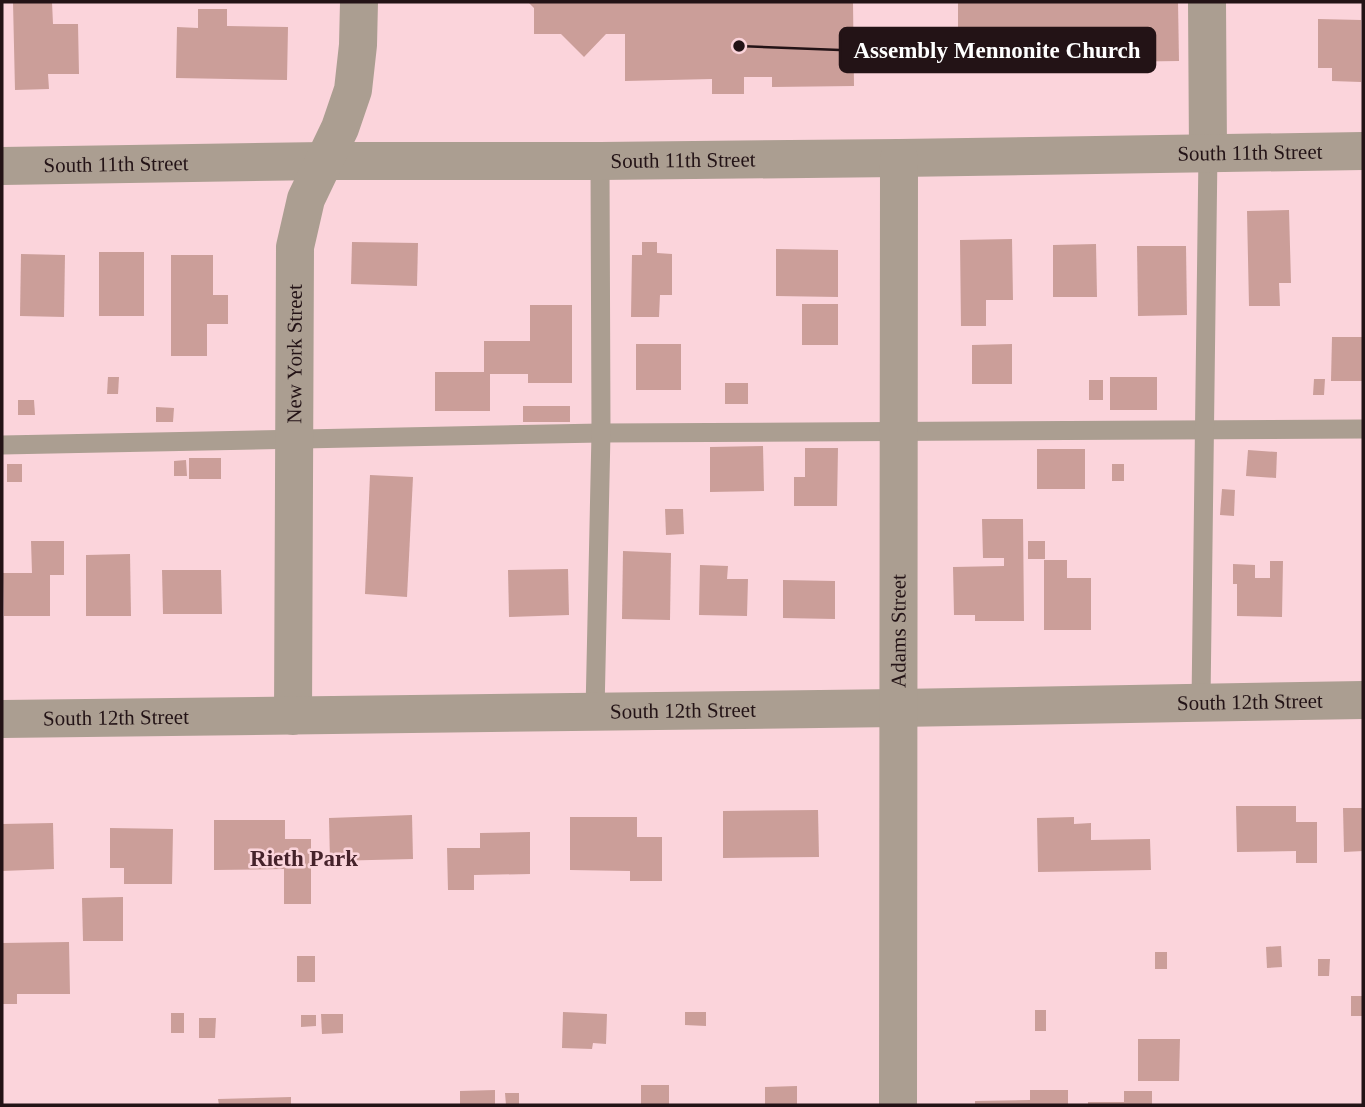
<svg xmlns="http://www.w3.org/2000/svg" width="1365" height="1107" font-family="Georgia,serif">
	<rect width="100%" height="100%" fill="#fbd4db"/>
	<g fill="#cb9e99">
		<path d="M13 2H52L53 24H78L79 74H48L49 89 15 90Z"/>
		<path d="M528 2H853L854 86 772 87V77H744V94H712V79L625 81V34H606L584 57 561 34H534V8Z"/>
		<path d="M958 2H1178L1179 61 958 64Z"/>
		<path d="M198 9H227V26L288 27 287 80 176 78 177 27 198 28Z"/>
		<path d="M1318 19 1361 20V82L1332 81V68H1318Z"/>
		<path d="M1289 210 1291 283H1279L1280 306H1249L1247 211Z"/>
		<path d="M1012 239 1013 300H986V326H961L960 240Z"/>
		<path d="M352 242 418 243 417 286 351 284Z"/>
		<path d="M642 242H657V253L672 254V295H660L659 317H631L632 255H642Z"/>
		<path d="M1096 244 1097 297H1053V245Z"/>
		<path d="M1137 246H1186L1187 315 1138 316Z"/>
		<path d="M776 249 838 250V297L776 296Z"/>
		<rect x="99" y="252" width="45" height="64"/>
		<path d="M21 254 65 255 64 317 20 316Z"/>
		<path d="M171 255H213V295H228V324H207V356H171Z"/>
		<rect x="802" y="304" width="36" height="41"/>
		<path d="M530 305H572V383H528V374H490V411H435V372H484V341H530Z"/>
		<path d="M1332 337H1363V381H1331Z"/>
		<rect x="636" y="344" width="45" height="46"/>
		<path d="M1012 344V384H972V345Z"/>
		<path d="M108 377H119L118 394H107Z"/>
		<rect x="1110" y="377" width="47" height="33"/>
		<path d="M1314 379H1325L1324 395H1313Z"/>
		<rect x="1089" y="380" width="14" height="20"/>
		<rect x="725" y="383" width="23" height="21"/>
		<path d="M18 400H34L35 415H18Z"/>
		<rect x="523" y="406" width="47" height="16"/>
		<path d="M156 407 174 408 173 422H156Z"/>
		<path d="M763 446 764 491 710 492V447Z"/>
		<path d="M805 448H838L837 506H794V477H805Z"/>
		<rect x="1037" y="449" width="48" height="40"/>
		<path d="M1248 450 1277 452 1276 478 1246 476Z"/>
		<rect x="189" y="458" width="32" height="21"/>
		<path d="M186 460 187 476H174V461Z"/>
		<rect x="7" y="464" width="15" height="18"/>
		<rect x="1112" y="464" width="12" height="17"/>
		<path d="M370 475 413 477 407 597 365 594Z"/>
		<path d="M1222 489 1235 490 1234 516 1220 515Z"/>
		<path d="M665 509H683L684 534 666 535Z"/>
		<path d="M982 519H1023L1024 621H975V615H954L953 567 1004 566V558H983Z"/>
		<path d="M31 541H64V575H50V616H4L3 573H32Z"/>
		<rect x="1028" y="541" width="17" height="18"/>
		<path d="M623 551 671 553 670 620 622 619Z"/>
		<path d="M130 554 131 616H86V555Z"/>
		<path d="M1044 560H1067V578H1091V630H1044Z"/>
		<path d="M1270 561H1283L1282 617 1237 616V584H1233V564L1255 565V578H1270Z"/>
		<path d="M700 565 728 566 727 579H748L747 616 699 615Z"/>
		<path d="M568 569 569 615 509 617 508 570Z"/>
		<path d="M162 570H221L222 614H163Z"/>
		<path d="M783 580 835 581V619L783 618Z"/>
		<path d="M1236 806H1296V822H1317V863H1296V851L1237 852Z"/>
		<path d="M1343 808H1363V851L1344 852Z"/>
		<path d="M818 810 819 857 723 858V811Z"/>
		<path d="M412 815 413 859 330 861 329 818Z"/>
		<path d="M570 817H637V837H662V881H630V871L570 870Z"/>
		<path d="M1074 817V824L1091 823V840L1150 839 1151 870 1038 872 1037 818Z"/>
		<path d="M214 820H285V839H311V904H284V869L214 870Z"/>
		<path d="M53 823 54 869 2 871V824Z"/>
		<path d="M110 828 173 829 172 884H124V868H110Z"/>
		<path d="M530 832V874L474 875V890H448L447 848H480V833Z"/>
		<path d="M123 897V941H83L82 898Z"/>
		<path d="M69 942 70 994H17V1004H2V943Z"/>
		<path d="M1281 946 1282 967 1267 968 1266 947Z"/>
		<rect x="1155" y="952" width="12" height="17"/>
		<rect x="297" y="956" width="18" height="26"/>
		<path d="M1318 959H1330L1329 976H1318Z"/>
		<rect x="1351" y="996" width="12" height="20"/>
		<rect x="1035" y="1010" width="11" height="21"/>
		<path d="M563 1012 607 1014 606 1044 593 1043 592 1049 562 1048Z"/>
		<path d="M685 1012H706V1026L685 1025Z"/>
		<rect x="171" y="1013" width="13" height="20"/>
		<path d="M321 1014H343V1033L322 1034Z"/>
		<path d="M301 1015H316V1026L301 1027Z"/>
		<path d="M199 1018H216L215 1038H199Z"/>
		<path d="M1138 1039H1180L1179 1081H1138Z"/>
		<rect x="641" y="1085" width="28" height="20"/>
		<path d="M797 1086V1105H765V1087Z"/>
		<path d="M495 1090V1105H460V1091Z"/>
		<path d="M1030 1090H1068V1105H975V1101L1030 1100Z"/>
		<path d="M1124 1091H1152V1105H1088V1102H1124Z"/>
		<path d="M505 1093H519V1105H506Z"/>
		<path d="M291 1097V1105H219L218 1099Z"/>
	</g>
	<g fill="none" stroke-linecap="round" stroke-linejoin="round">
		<g stroke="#ab9e91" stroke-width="19">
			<path d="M2 445 601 433 1363 429"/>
			<path d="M1201 702 1208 152"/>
			<path d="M595 712 601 433 600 161"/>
		</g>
		<g stroke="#ab9e91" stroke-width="38">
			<path d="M1207 2 1208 152"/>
			<path id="s1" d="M2 166 323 161H600L899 158 1363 151"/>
			<path id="s2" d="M293 716 295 247 306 199 340 128 353 90 358 45 359 2"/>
			<path id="s3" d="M2 719 897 708 1363 700"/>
			<path id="s4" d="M898 1105 899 158"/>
		</g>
	</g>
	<g text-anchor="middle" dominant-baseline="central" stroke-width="5" stroke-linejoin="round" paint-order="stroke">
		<g font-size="21" fill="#231316" stroke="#fbd4db">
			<text stroke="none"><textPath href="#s1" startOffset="1248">South 11th Street</textPath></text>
			<text stroke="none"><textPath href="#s1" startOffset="681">South 11th Street</textPath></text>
			<text stroke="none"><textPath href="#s1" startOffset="114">South 11th Street</textPath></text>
			<text stroke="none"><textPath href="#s2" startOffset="362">New York Street</textPath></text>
			<text stroke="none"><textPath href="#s4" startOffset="474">Adams Street</textPath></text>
			<text stroke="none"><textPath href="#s3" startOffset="1248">South 12th Street</textPath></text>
			<text stroke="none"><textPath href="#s3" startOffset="681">South 12th Street</textPath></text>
			<text stroke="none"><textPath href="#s3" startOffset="114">South 12th Street</textPath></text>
		</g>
		<g font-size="23" font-weight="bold" fill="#45222a" stroke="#fbd4db">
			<text x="304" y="858">Rieth Park</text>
		</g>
	</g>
	<path fill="none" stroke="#231316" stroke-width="2.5" d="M739 46L840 50"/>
	<circle fill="#231316" stroke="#fbd4db" stroke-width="2.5" cx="739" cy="46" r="7"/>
	<rect fill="#231316" stroke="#231316" stroke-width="2.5" x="840" y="28" width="315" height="44" rx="7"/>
	<g font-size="23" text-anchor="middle" font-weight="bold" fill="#fff">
		<text x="997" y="58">Assembly Mennonite Church</text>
	</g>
	<rect width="1365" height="1107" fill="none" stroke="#231316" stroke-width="7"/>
</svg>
